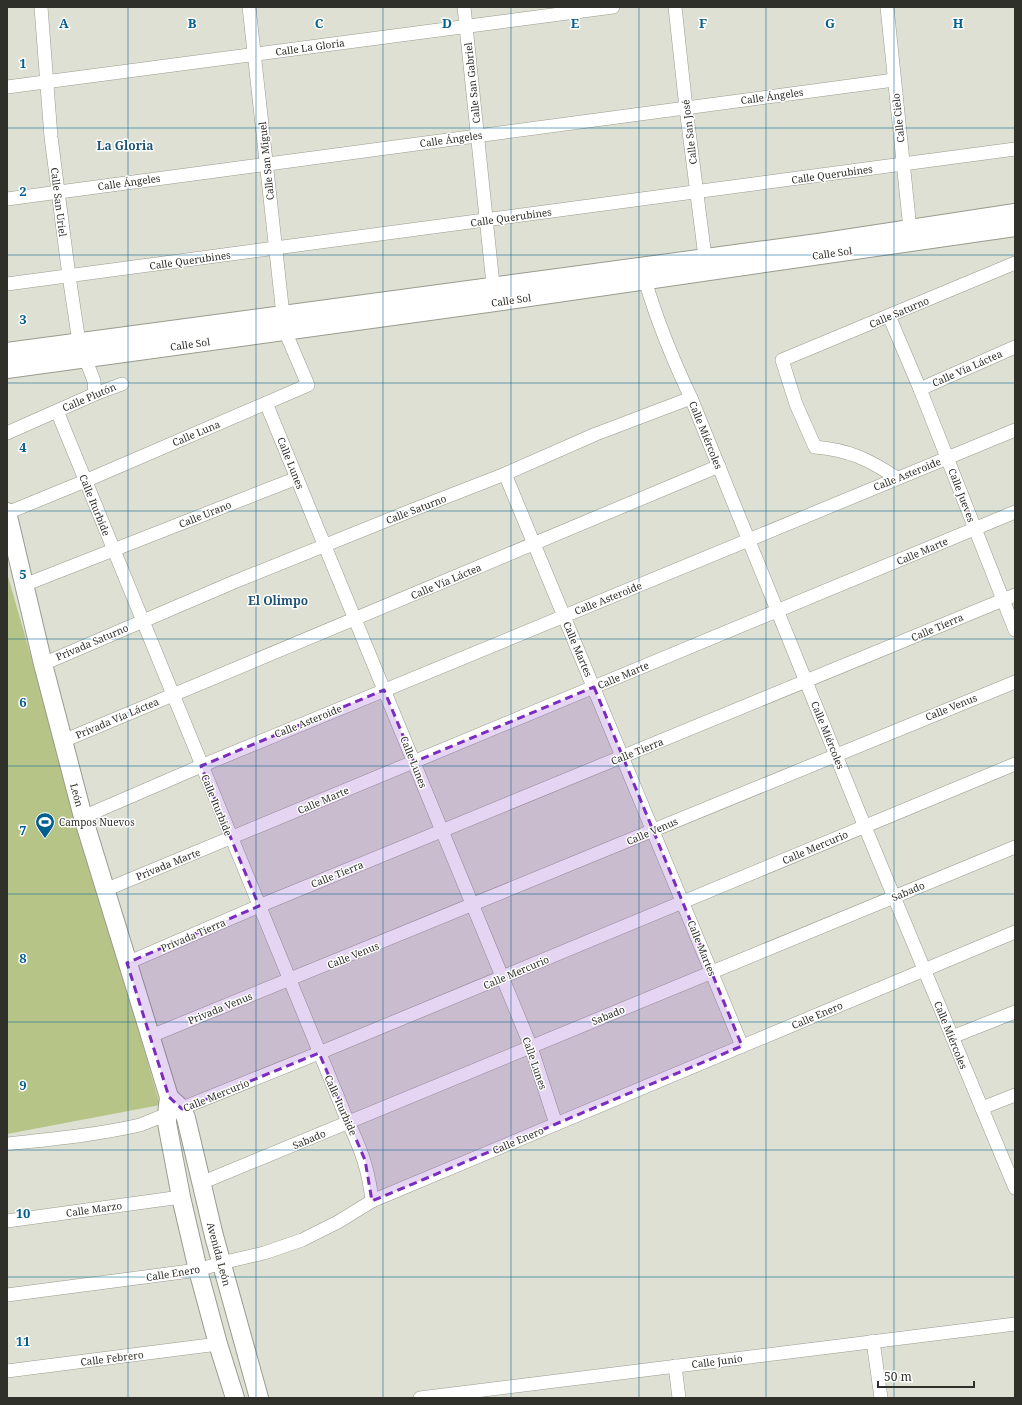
<svg xmlns="http://www.w3.org/2000/svg" width="1022" height="1405" font-family="'Noto Serif',serif">
	<rect width="100%" height="100%" fill="#dde0d2"/>
	<path fill="#b7c487" d="M7 573 160 1105 7 1134Z"/>
	<g fill="none" stroke-linecap="round" stroke-linejoin="round">
		<g stroke="#989c8e" stroke-width="14">
			<g id="street">
				<path d="M41 7 51 137 69 276 79 342 94 381 95 394"/>
				<path d="M249 7 283 315"/>
				<path d="M464 7 494 294"/>
				<path d="M675 7 686 108 705 257"/>
				<path d="M887 7 910 229"/>
				<path d="M7 87 613 7"/>
				<path d="M7 199 894 80"/>
				<path d="M645 280C657 321 673 360 691 398L865 827 1015 1188"/>
				<path d="M7 284 1015 149"/>
				<path d="M889 316 920 389 1015 630"/>
				<path d="M920 389 1015 347"/>
				<path d="M266 403 531 1047 556 1124"/>
				<path d="M57 411 348 1122C361 1149 369 1171 372 1201"/>
				<path d="M7 433 95 394 122 384"/>
				<path d="M505 474 742 1046"/>
				<path d="M897 478C868 459 849 450 815 447L796 404 782 360 1015 263"/>
				<path d="M7 513 85 481 308 385 285 331"/>
				<path d="M24 585 297 478"/>
				<path d="M43 664 234 582 415 509 505 474 596 434 691 398"/>
				<path d="M63 741 719 466"/>
				<path d="M83 817 201 766 1015 430"/>
				<path d="M105 890 1015 512"/>
				<path d="M127 963 259 906 1015 595"/>
				<path d="M151 1036C440 920 726 798 1015 682"/>
				<path d="M952 1037 1015 1012"/>
				<path d="M982 1108 1015 1095"/>
				<path d="M7 1144C52 1139 96 1135 140 1125L319 1053 1015 764"/>
				<path d="M201 1183 1015 847"/>
				<path d="M7 1221 181 1197"/>
				<path d="M7 1295 198 1270 221 1263 264 1253 302 1240 338 1222 372 1201 1015 932"/>
				<path d="M873 1341 881 1398"/>
				<path d="M675 1366 679 1398"/>
				<path d="M7 1371 218 1344"/>
				<path d="M420 1398 1015 1324"/>
			</g>
		</g>
		<g stroke="#989c8e" stroke-width="20">
			<g id="secondary">
				<path d="M7 352 825 242 1015 213"/>
				<path d="M7 369 495 302 1015 227"/>
				<path d="M7 512 43 664 83 817 169 1097 167 1115V1123L181 1197 198 1270 218 1344 235 1398"/>
				<path d="M169 1097 182 1109 186 1118 214 1236 259 1398"/>
			</g>
		</g>
		<use href="#street" stroke="#fff" stroke-width="13"/>
		<use href="#secondary" stroke="#fff" stroke-width="18"/>
	</g>
	<path fill="#7b2cbf" fill-opacity="0.2" stroke="#7b2cbf" stroke-width="3" stroke-dasharray="8 5" stroke-linejoin="round" d="M594 687 742 1046 372 1201 365 1160 319 1053 182 1109 169 1097 127 963 259 906 201 766 384 690 414 762Z"/>
	<path fill="none" stroke="#005f8f" stroke-width="1" stroke-opacity="0.55" d="M128 7V1398M256 7V1398M383 7V1398M511 7V1398M639 7V1398M766 7V1398M894 7V1398M7 128H1015M7 255H1015M7 383H1015M7 511H1015M7 639H1015M7 766H1015M7 894H1015M7 1022H1015M7 1150H1015M7 1277H1015"/>
	<defs>
		<g id="stadium-pin" transform="scale(1)"><path d="M0 17L-7.5 6A9.5 9.5 0 1 1 7.5 6Z" fill="#005f8f" stroke="#fff"/><path d="M0-5a6.5 5 0 1 0 0 10a6.5 5 0 1 0 0-10ZM-3.5-1.8h7v3.6h-7Z" fill="#fff"/></g>
	</defs>
	<g fill-rule="evenodd">
		<use href="#stadium-pin" x="45" y="822"/>
	</g>
	<g text-anchor="middle" dominant-baseline="central" stroke-width="3" stroke-linejoin="round" paint-order="stroke">
		<g font-size="10" fill="#2f302a" stroke="#fff">
			<text transform="translate(310 47) rotate(-8)">Calle La Gloria</text>
			<text transform="translate(472 83) rotate(-96)">Calle San Gabriel</text>
			<text transform="translate(772 96) rotate(-8)">Calle Ángeles</text>
			<text transform="translate(898 118) rotate(-96)">Calle Cielo</text>
			<text transform="translate(689 132) rotate(-97)">Calle San José</text>
			<text transform="translate(451 139) rotate(-8)">Calle Ángeles</text>
			<text transform="translate(266 161) rotate(-96)">Calle San Miguel</text>
			<text transform="translate(832 174) rotate(-8)">Calle Querubines</text>
			<text transform="translate(129 182) rotate(-8)">Calle Ángeles</text>
			<text transform="translate(59 202) rotate(83)">Calle San Uriel</text>
			<text transform="translate(511 217) rotate(-8)">Calle Querubines</text>
			<text transform="translate(832 253) rotate(-8)">Calle Sol</text>
			<text transform="translate(190 260) rotate(-8)">Calle Querubines</text>
			<text transform="translate(511 300) rotate(-8)">Calle Sol</text>
			<text transform="translate(899 312) rotate(-23)">Calle Saturno</text>
			<text transform="translate(190 344) rotate(-8)">Calle Sol</text>
			<text transform="translate(967 368) rotate(-24)">Calle Vía Láctea</text>
			<text transform="translate(89 397) rotate(-23)">Calle Plutón</text>
			<text transform="translate(196 433) rotate(-23)">Calle Luna</text>
			<text transform="translate(706 435) rotate(68)">Calle Miércoles</text>
			<text transform="translate(291 463) rotate(68)">Calle Lunes</text>
			<text transform="translate(907 474) rotate(-22)">Calle Asteroide</text>
			<text transform="translate(962 495) rotate(69)">Calle Jueves</text>
			<text transform="translate(95 505) rotate(68)">Calle Iturbide</text>
			<text transform="translate(416 509) rotate(-21)">Calle Saturno</text>
			<text transform="translate(205 514) rotate(-22)">Calle Urano</text>
			<text transform="translate(922 551) rotate(-23)">Calle Marte</text>
			<text transform="translate(446 581) rotate(-23)">Calle Vía Láctea</text>
			<text transform="translate(608 598) rotate(-22)">Calle Asteroide</text>
			<text transform="translate(937 627) rotate(-23)">Calle Tierra</text>
			<text transform="translate(92 642) rotate(-23)">Privada Saturno</text>
			<text transform="translate(578 649) rotate(67)">Calle Martes</text>
			<text transform="translate(623 675) rotate(-23)">Calle Marte</text>
			<text transform="translate(951 707) rotate(-22)">Calle Venus</text>
			<text transform="translate(117 718) rotate(-23)">Privada Vía Láctea</text>
			<text transform="translate(308 721) rotate(-22)">Calle Asteroide</text>
			<text transform="translate(828 735) rotate(68)">Calle Miércoles</text>
			<text transform="translate(637 751) rotate(-22)">Calle Tierra</text>
			<text transform="translate(414 762) rotate(68)">Calle Lunes</text>
			<text transform="translate(77 795) rotate(75)">León</text>
			<text transform="translate(323 800) rotate(-23)">Calle Marte</text>
			<text transform="translate(217 805) rotate(68)">Calle Iturbide</text>
			<text transform="translate(652 831) rotate(-23)">Calle Venus</text>
			<text transform="translate(815 847) rotate(-23)">Calle Mercurio</text>
			<text transform="translate(168 864) rotate(-22)">Privada Marte</text>
			<text transform="translate(337 874) rotate(-22)">Calle Tierra</text>
			<text transform="translate(908 891) rotate(-23)">Sabado</text>
			<text transform="translate(193 935) rotate(-23)">Privada Tierra</text>
			<text transform="translate(702 948) rotate(68)">Calle Martes</text>
			<text transform="translate(353 955) rotate(-22)">Calle Venus</text>
			<text transform="translate(516 972) rotate(-23)">Calle Mercurio</text>
			<text transform="translate(220 1008) rotate(-22)">Privada Venus</text>
			<text transform="translate(608 1015) rotate(-22)">Sabado</text>
			<text transform="translate(817 1015) rotate(-23)">Calle Enero</text>
			<text transform="translate(951 1035) rotate(68)">Calle Miércoles</text>
			<text transform="translate(535 1063) rotate(71)">Calle Lunes</text>
			<text transform="translate(216 1095) rotate(-22)">Calle Mercurio</text>
			<text transform="translate(341 1105) rotate(66)">Calle Iturbide</text>
			<text transform="translate(309 1139) rotate(-23)">Sabado</text>
			<text transform="translate(518 1140) rotate(-23)">Calle Enero</text>
			<text transform="translate(94 1209) rotate(-8)">Calle Marzo</text>
			<text transform="translate(219 1254) rotate(75)">Avenida León</text>
			<text transform="translate(173 1273) rotate(-9)">Calle Enero</text>
			<text transform="translate(112 1358) rotate(-7)">Calle Febrero</text>
			<text transform="translate(717 1361) rotate(-7)">Calle Junio</text>
		</g>
		<g font-size="10" fill="#2f302a" stroke="#fff" text-anchor="start">
			<text x="59" y="822">Campos Nuevos</text>
		</g>
		<g font-size="12" font-weight="bold" fill="#1c5274" stroke="#fff">
			<text x="125" y="145">La Gloria</text>
			<text x="278" y="600">El Olimpo</text>
		</g>
	</g>
	<g font-size="13" text-anchor="middle" font-weight="bold" fill="#005f8f" stroke="#fff" stroke-width="3" stroke-linejoin="round" paint-order="stroke">
		<text x="64" y="28">A</text>
		<text x="192" y="28">B</text>
		<text x="319" y="28">C</text>
		<text x="447" y="28">D</text>
		<text x="575" y="28">E</text>
		<text x="703" y="28">F</text>
		<text x="830" y="28">G</text>
		<text x="958" y="28">H</text>
		<text x="23" y="68">1</text>
		<text x="23" y="196">2</text>
		<text x="23" y="324">3</text>
		<text x="23" y="452">4</text>
		<text x="23" y="579">5</text>
		<text x="23" y="707">6</text>
		<text x="23" y="835">7</text>
		<text x="23" y="963">8</text>
		<text x="23" y="1090">9</text>
		<text x="23" y="1218">10</text>
		<text x="23" y="1346">11</text>
	</g>
	<rect width="1022" height="1405" fill="none" stroke="#2f302a" stroke-width="16"/>
	<path d="M878 1381v6h96v-6" fill="none" stroke="#2f302a" stroke-width="2"/>
	<text x="884" y="1381" font-size="12" fill="#2f302a" stroke="#ffffff" stroke-width="3" paint-order="stroke">50 m</text>
</svg>
